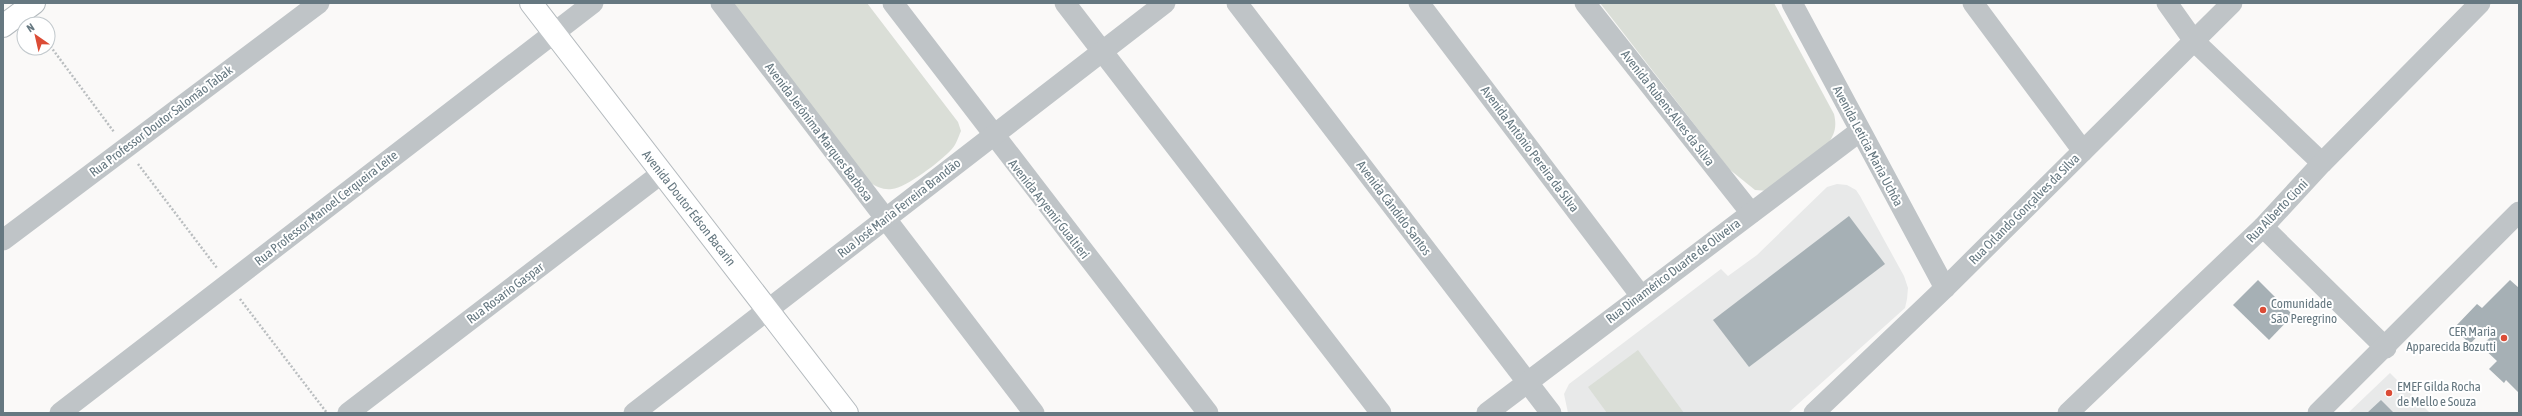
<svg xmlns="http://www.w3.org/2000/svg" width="2522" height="416" font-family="'Asap Condensed',sans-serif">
	<rect width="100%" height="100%" fill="#faf9f8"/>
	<g fill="#e8e9e9">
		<path d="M1837 184 1847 185 1856 190 1860 196 1904 276 1908 288 1907 299 1905 308 1788 413H1568L1564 394 1569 384 1721 269 1728 276 1757 255 1827 187Z"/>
		<path d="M2390 373 2430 413H2348Z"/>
	</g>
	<g fill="#daded7">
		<path d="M730 3H867L958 122 961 131C958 138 956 145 951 150 941 161 906 188 892 189 883 190 877 187 869 182Z"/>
		<path d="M1600 3H1774L1834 114C1837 127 1835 134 1827 145L1769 191 1755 190 1729 169Z"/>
		<path d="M1638 350 1684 413H1607L1588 387Z"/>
	</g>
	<g fill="#a6b0b5">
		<path d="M1849 216 1885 264 1749 367 1713 320Z"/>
		<path d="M2258 280 2293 315 2269 340 2233 305Z"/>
		<path d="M2510 280 2519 288V393L2506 380 2504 383 2489 369 2497 361 2481 346 2495 333 2487 326 2470 344 2454 328 2477 304 2482 308Z"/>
		<path d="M2381 400 2394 413H2367Z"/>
	</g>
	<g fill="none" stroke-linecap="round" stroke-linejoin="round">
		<g stroke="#b4babe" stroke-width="24">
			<g id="secondary">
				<path d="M531 3 847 413"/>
				<path d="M3 26 34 3"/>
			</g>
		</g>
		<g stroke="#babec0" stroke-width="2.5" stroke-dasharray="2 2" stroke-linecap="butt">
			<path d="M48 43 114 132"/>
			<path d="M138 164 217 268"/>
			<path d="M240 299 327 413"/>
		</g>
		<g stroke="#bfc4c7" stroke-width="21">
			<path d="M721 3 1034 413"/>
			<path d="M893 3 1208 413"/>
			<path d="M1065 3 1381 413"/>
			<path d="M1237 3 1551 413"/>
			<path d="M1419 3 1641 296"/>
			<path d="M1585 3 1751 213"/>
			<path d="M1792 3 1945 288"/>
			<path d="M1973 3 2083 151"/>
			<path d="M2167 3 2194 41 2322 163"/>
			<path d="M2263 227 2386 348"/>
			<path d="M3 240 319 3"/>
			<path d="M60 413 593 3"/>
			<path d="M348 413 662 173"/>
			<path d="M634 413 1165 3"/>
			<path d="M1487 413 1860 131"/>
			<path d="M1814 413 1945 288 2232 3"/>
			<path d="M2068 413 2263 227 2322 163 2480 3"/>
			<path d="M2318 413 2519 212"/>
		</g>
		<use href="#secondary" stroke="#fff" stroke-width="22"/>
	</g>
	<g fill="#db4c36" stroke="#fff" stroke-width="1.5">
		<circle cx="2263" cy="310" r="4"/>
		<circle cx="2504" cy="338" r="4"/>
		<circle cx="2389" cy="393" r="4"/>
	</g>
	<g text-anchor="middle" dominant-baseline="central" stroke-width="4" stroke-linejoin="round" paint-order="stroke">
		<g font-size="13" fill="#667881" stroke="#fff">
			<text transform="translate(1668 108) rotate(52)">Avenida Rubens Alves da Silva</text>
			<text transform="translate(161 121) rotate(-37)">Rua Professor Doutor Salomão Tabak</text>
			<text transform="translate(819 132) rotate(53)">Avenida Jerônima Marques Barbosa</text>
			<text transform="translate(1868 146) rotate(62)">Avenida Letícia Maria Uchôa</text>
			<text transform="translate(1530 149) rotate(53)">Avenida Antônio Pereira da Silva</text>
			<text transform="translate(326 208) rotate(-38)">Rua Professor Manoel Cerqueira Leite</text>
			<text transform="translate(689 208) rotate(52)">Avenida Doutor Edson Bacarin</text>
			<text transform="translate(899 208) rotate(-38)">Rua José Maria Ferreira Brandão</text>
			<text transform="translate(1394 208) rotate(53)">Avenida Cândido Santos</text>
			<text transform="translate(1049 209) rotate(52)">Avenida Aryemir Gualtieri</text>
			<text transform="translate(2024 209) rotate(-45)">Rua Orlando Gonçalves da Silva</text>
			<text transform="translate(2277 211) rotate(-46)">Rua Alberto Cioni</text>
			<text transform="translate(1673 271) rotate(-37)">Rua Dinamérico Duarte de Oliveira</text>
			<text transform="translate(505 293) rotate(-37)">Rua Rosario Gaspar</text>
		</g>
		<g font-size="13" fill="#667881" stroke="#fff" text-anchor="start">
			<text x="2271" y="303">Comunidade<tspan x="2271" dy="15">São Peregrino</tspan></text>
			<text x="2496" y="331" text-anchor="end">CER Maria<tspan x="2496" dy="15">Apparecida Bozutti</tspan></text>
			<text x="2397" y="386">EMEF Gilda Rocha<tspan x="2397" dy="15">de Mello e Souza</tspan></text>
		</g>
	</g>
	<rect width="2522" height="416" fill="none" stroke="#667881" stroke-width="8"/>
	<g transform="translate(36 36) rotate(326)"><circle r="19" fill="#ffffff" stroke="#c2c9cd"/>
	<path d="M0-3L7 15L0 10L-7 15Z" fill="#db4c36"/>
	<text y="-6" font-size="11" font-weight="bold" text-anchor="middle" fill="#667881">N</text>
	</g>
</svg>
